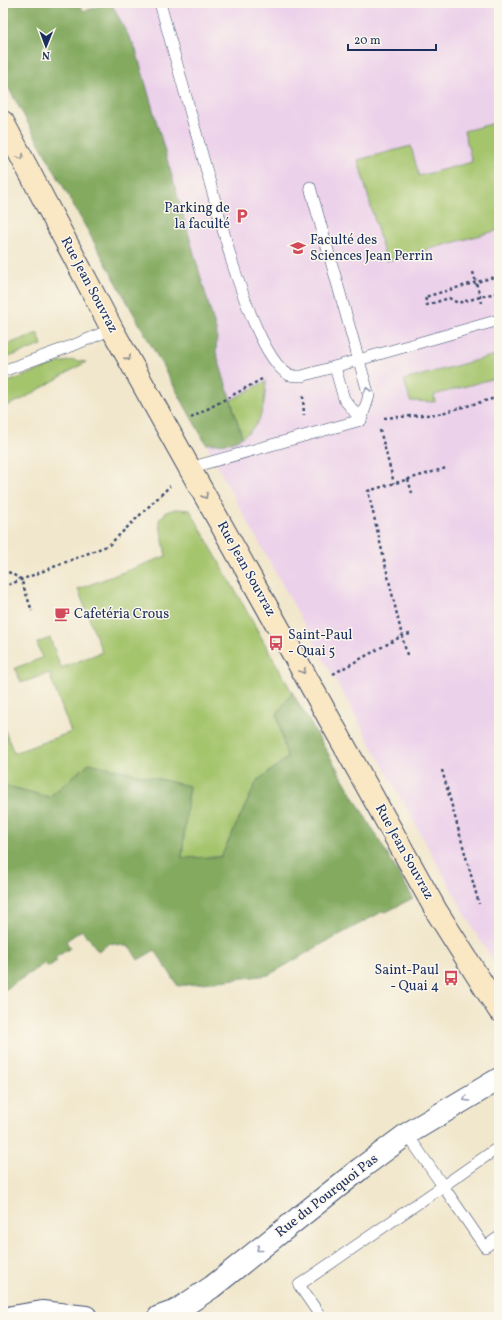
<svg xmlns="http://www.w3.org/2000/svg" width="502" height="1320" font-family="Vollkorn,serif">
	<rect width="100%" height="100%" fill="#fbf7ec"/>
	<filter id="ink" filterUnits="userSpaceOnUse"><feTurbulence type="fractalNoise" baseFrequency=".025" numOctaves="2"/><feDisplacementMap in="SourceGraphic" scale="8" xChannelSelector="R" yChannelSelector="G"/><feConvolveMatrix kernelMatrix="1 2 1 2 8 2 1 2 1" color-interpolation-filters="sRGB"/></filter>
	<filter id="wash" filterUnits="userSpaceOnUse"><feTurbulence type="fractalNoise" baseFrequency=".012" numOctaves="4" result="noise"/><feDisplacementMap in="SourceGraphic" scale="16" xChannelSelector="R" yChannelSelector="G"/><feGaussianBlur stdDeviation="0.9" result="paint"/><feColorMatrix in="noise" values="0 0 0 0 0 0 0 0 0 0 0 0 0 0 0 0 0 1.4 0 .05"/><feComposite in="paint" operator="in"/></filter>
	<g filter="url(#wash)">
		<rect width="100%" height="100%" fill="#f1e7cc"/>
		<path fill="#ecd1ea" d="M112 3H499V969L478 937 230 490 206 444 3 78V35Z"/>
		<g fill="#a5c56d" stroke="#607a66">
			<path d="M499 122V230L386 261 358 160 411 146 419 176 472 162 464 131Z"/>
			<path d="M38 333 42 345 3 359V346Z"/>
			<path d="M499 354V377L434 395 435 402 410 401 404 380Z"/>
			<path d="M73 360 86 362 21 400 3 407V384L58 363Z"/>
			<path d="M266 381C265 397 264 418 252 429 249 432 245 435 242 437L231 400Z"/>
			<path d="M175 509 190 510 292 692 277 714 287 758 257 781 221 857 182 858 188 786 89 763 49 797 3 785V726L14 753 71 732 49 673 21 683 15 668 42 658 37 643 50 638 61 668 102 652 78 589 166 556 159 520 166 512Z"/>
		</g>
		<g fill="#84aa60" stroke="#506c5f">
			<path d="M3 3H78L84 11 111 3 136 50 217 334 216 352 242 437C226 446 222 443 206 444L3 78Z"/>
			<path d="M292 692 413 898 386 912 383 911 378 914 322 944 269 975 178 986 155 950 138 960 130 947 110 943 98 951 88 937 87 938 82 930 66 941 70 948 55 958 57 961 48 967 45 963 3 991V785L49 797 89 763 189 786 182 858 221 857 257 781 287 758 277 714Z"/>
		</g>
	</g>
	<g filter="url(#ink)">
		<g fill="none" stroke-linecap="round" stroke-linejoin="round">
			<g stroke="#3b4b6e" stroke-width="12">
				<g id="lane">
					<path d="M160 3 232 262C241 290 264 361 289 375 293 376 298 376 302 376L499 320"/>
					<path d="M310 187 369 396 361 420"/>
					<path d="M335 367 344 399 361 420"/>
					<path d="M3 371 74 345 112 329"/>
					<path d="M189 468 361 420"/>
					<path d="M499 1147 443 1186 485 1247 499 1237"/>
					<path d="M321 1317 299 1285 443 1186 407 1134"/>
				</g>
			</g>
			<g stroke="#3b4b6e" stroke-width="24">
				<g id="street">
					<path d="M12 1317 42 1312 86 1317"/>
					<path d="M159 1317 176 1311 212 1287 360 1169 407 1134 499 1079"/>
				</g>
			</g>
			<g stroke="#3b4b6e" stroke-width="24">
				<path id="secondary" d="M3 122 112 329 437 912 499 1010"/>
			</g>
			<g stroke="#3b4b6e" stroke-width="2.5" stroke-dasharray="3 3" stroke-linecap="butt">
				<path d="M473 272 482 303"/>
				<path d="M499 277H494L425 297 427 305 449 298 458 303 499 292"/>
				<path d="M303 396 304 415"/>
				<path d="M191 418 262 379"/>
				<path d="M384 418 438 414 499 397"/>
				<path d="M380 430 394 483"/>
				<path d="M408 479 412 493"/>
				<path d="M3 569 21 579 32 611"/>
				<path d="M3 587 109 545 170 486"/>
				<path d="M407 655 402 636 368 491 446 468"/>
				<path d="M333 674 402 636 410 634"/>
				<path d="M442 770 479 904"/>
			</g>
			<use href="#lane" stroke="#fff" stroke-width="11"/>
			<use href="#street" stroke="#fff" stroke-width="22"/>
			<use href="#secondary" stroke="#fae7c3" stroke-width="22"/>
		</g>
		<defs><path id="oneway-chevron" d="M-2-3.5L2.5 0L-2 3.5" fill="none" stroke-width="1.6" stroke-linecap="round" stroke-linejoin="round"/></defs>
		<g stroke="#8a8b90">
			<use href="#oneway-chevron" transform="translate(21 157) rotate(62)"/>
			<use href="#oneway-chevron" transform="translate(128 358) rotate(61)"/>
			<use href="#oneway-chevron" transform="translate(205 496) rotate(61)"/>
			<use href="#oneway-chevron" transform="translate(303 671) rotate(61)"/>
		</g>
		<g stroke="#8d97ae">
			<use href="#oneway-chevron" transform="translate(367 390) rotate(-102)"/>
			<use href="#oneway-chevron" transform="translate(466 1099) rotate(149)"/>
			<use href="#oneway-chevron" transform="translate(259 1249) rotate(141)"/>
		</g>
	</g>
	<defs>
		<g id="parking-bare" transform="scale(1.2)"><path d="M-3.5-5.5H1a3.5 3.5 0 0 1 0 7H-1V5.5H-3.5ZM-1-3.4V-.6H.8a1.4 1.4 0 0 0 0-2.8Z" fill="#d1495b" stroke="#fbf7ec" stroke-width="2.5" paint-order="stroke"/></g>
		<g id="university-bare" transform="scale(1.2)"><path d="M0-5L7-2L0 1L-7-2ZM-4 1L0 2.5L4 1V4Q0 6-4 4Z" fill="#d1495b" stroke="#fbf7ec" stroke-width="2.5" paint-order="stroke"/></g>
		<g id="cafe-bare" transform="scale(1.2)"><path d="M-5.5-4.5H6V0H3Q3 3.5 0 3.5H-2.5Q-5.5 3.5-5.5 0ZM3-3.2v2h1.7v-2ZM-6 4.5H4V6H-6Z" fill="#d1495b" stroke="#fbf7ec" stroke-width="2.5" paint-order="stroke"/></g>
		<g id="bus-bare" transform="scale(1.2)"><path d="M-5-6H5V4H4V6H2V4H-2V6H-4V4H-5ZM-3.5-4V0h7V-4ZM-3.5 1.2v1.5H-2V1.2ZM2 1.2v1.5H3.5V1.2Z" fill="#d1495b" stroke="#fbf7ec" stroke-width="2.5" paint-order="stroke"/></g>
	</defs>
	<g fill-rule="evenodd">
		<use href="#parking-bare" x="242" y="216"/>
		<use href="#university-bare" x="298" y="248"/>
		<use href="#cafe-bare" x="62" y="614"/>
		<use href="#bus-bare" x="276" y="643"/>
		<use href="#bus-bare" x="451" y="978"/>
	</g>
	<g text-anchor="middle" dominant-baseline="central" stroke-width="3" stroke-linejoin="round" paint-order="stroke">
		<g font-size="14" fill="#1b2f5e" stroke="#fbf7ec" text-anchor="start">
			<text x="230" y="208" text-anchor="end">Parking de<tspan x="230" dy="16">la faculté</tspan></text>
			<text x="310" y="240">Faculté des<tspan x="310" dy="16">Sciences Jean Perrin</tspan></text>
			<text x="74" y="614">Cafetéria Crous</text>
			<text x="288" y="635">Saint-Paul<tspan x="288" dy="16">- Quai 5</tspan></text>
			<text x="439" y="970" text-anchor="end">Saint-Paul<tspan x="439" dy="16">- Quai 4</tspan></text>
		</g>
		<g font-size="14" fill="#1b2f5e" stroke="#fbf7ec">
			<text transform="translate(89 285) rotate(62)">Rue Jean Souvraz</text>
			<text transform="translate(246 569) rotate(61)">Rue Jean Souvraz</text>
			<text transform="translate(404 852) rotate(61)">Rue Jean Souvraz</text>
			<text transform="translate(327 1196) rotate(-38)">Rue du Pourquoi Pas</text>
		</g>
	</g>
	<rect width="502" height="1320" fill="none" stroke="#fbf7ec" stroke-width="16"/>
	<g transform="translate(46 46) rotate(181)" stroke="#fbf7ec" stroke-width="3" paint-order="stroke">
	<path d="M0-3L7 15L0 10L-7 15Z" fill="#1b2f5e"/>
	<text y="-6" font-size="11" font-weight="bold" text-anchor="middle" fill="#1b2f5e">N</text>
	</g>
	<path d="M348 44v6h88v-6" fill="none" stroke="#1b2f5e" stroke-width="2"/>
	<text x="354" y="44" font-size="12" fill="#1b2f5e" stroke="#fbf7ec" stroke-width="3" paint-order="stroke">20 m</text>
</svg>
